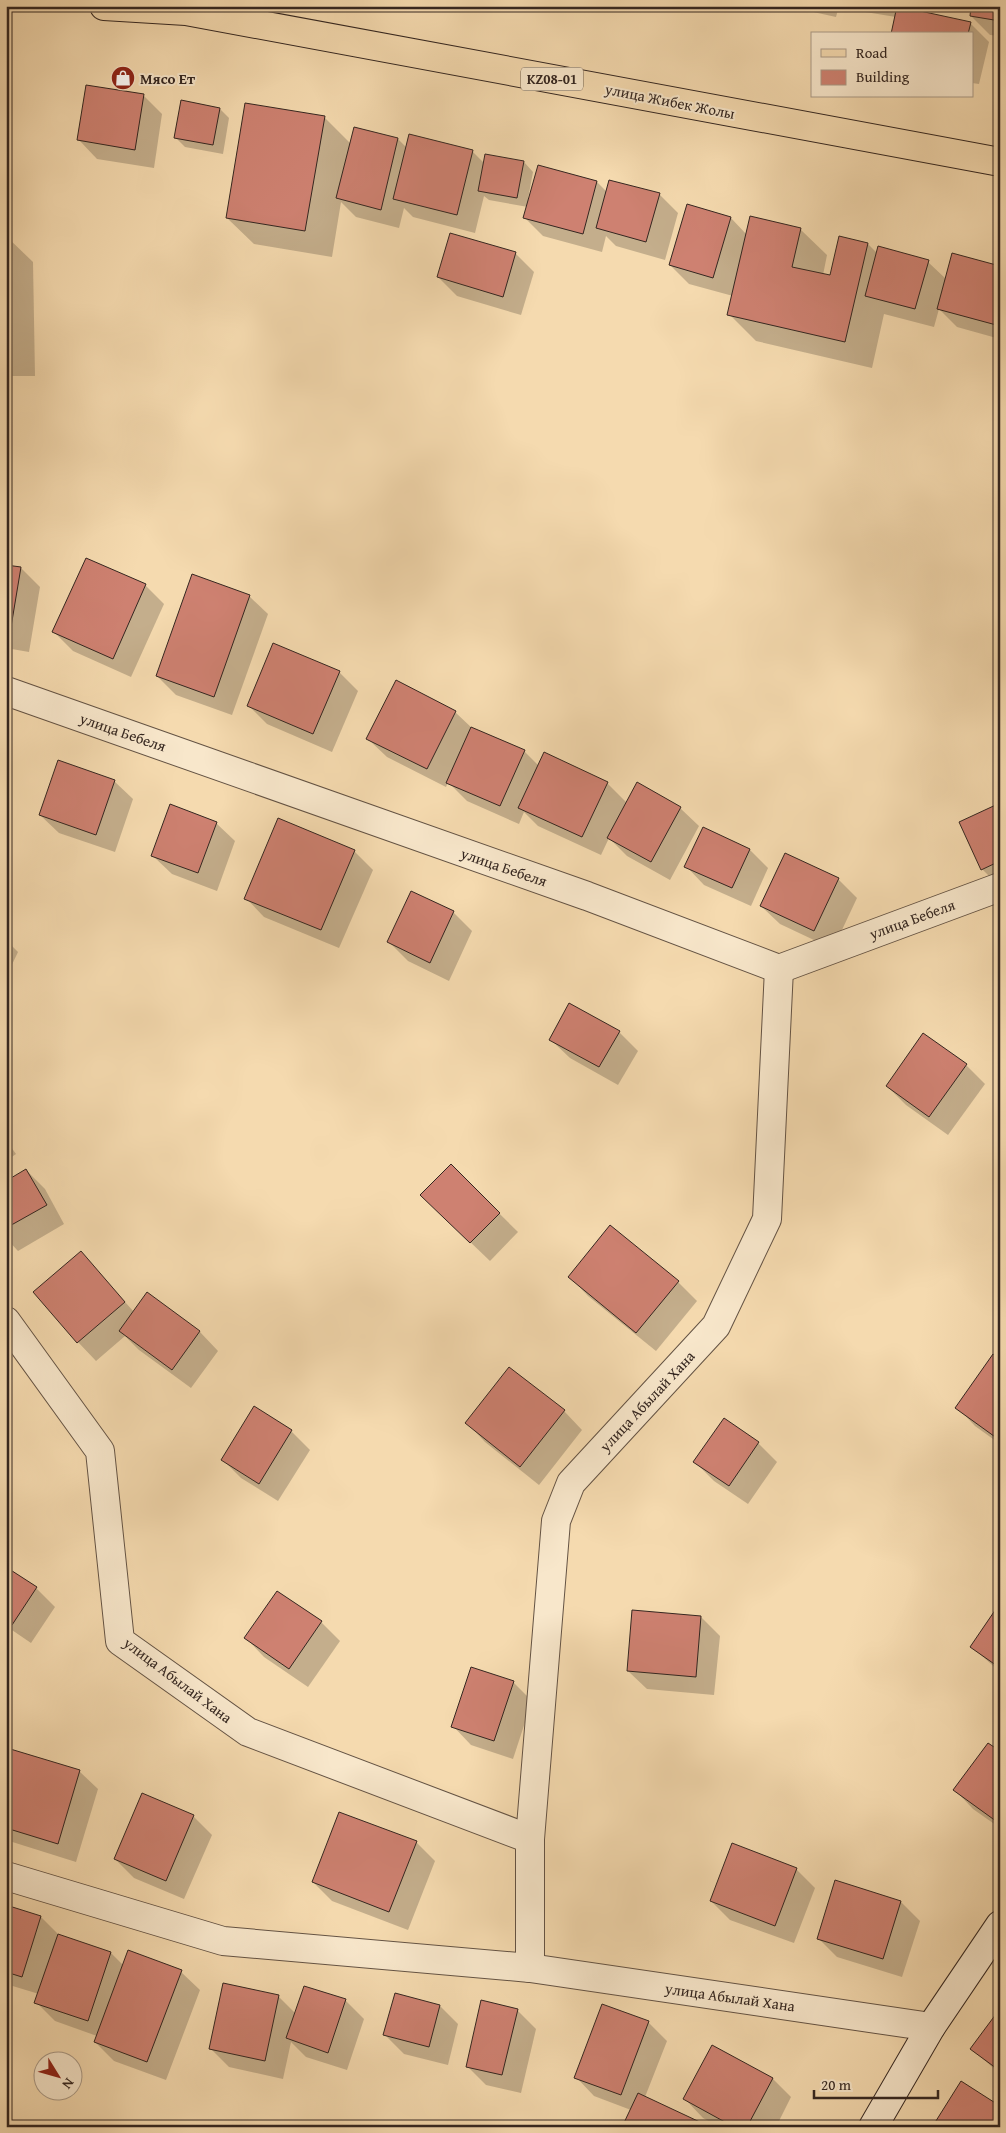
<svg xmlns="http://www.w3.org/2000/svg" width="1006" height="2133" font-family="'Gentium Book Plus',serif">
	<rect width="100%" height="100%" fill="#f5daaf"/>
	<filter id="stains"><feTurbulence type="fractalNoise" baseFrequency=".004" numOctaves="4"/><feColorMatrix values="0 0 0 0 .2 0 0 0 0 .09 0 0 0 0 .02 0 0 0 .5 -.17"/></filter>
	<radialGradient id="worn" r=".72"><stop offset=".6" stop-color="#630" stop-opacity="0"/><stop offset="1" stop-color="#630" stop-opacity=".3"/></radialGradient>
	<g fill="#0003">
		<path d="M786 6H839L836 17Z"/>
		<path d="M850 6H908V9L970 23 989 42 979 84 972 83V34H892L896 17 853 10Z"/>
		<path d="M1000 6V36L990 35 971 16Z"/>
		<path d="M143 95 162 114 154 168 97 159 79 140Z"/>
		<path d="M220 109 229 118 223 154 185 147 175 137Z"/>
		<path d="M324 117 351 144 398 139 407 148 472 151 484 163 524 162 533 172 528 199 530 200 597 182 607 192 659 194 678 213 665 260 616 246 606 236 602 252 543 236 525 218 528 207 489 200 484 196 475 233 413 217 404 208 399 228 356 217 341 202 332 257 254 244 227 218Z"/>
		<path d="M687 206 731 218 747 235 800 229 827 255 823 275 831 277 868 244 878 254 928 262 946 279 1000 268V339L957 327 939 309 934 327 884 314 872 368 756 341 729 314 733 296 689 284 670 265Z"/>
		<path d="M6 236 33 262 35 376H6Z"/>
		<path d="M515 253 534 272 521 315 457 296 438 277Z"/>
		<path d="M6 566 21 568 40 587 29 652 6 648Z"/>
		<path d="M145 585 164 604 131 677 73 651 54 632Z"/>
		<path d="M249 596 268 614 232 715 176 695 157 676Z"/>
		<path d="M339 672 358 691 332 752 267 724 248 705Z"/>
		<path d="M455 712 473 729 524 751 539 766 607 783 627 803 680 808 699 826 670 880 627 856 609 838 601 855 538 826 524 812 519 824 467 801 448 782 446 787 387 757 368 739Z"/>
		<path d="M114 781 133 799 115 852 59 833 40 815Z"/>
		<path d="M1000 804V887L982 869Z"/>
		<path d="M216 823 235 841 217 891 172 874 153 856Z"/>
		<path d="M704 829 750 850 768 868 751 906 704 885 686 866Z"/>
		<path d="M354 851 373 870 339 948 264 917 246 898Z"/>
		<path d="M838 879 857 898 833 949 780 924 761 906Z"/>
		<path d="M453 912 472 931 449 981 408 961 389 942Z"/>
		<path d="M6 940 18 952 6 977Z"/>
		<path d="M619 1032 638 1051 618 1085 570 1058 551 1040Z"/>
		<path d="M966 1065 985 1084 948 1135 906 1105 887 1086Z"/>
		<path d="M6 1140 16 1154 6 1161Z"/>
		<path d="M451 1166 518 1232 490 1261 441 1214Z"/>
		<path d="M26 1170 45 1189 64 1224 18 1251 6 1238V1182Z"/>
		<path d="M610 1227 678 1282 697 1301 656 1351 588 1296 570 1277Z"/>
		<path d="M81 1253 134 1312 147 1294 200 1332 218 1351 191 1388 139 1350 125 1336 96 1361 78 1342Z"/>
		<path d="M1000 1361V1444L975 1426 957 1407Z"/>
		<path d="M255 1408 291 1431 310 1450 278 1501 241 1478 223 1460Z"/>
		<path d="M564 1411 582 1430 539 1485 485 1442 467 1423Z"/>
		<path d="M758 1443 777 1462 748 1504 714 1481 695 1462Z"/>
		<path d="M6 1568 36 1588 55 1607 31 1643 6 1626Z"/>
		<path d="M1000 1606V1672L972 1647Z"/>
		<path d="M701 1617 720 1636 714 1695 647 1689 628 1671Z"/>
		<path d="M321 1622 340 1641 308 1687 264 1657 246 1638Z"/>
		<path d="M513 1682 532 1701 513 1759 471 1745 453 1726Z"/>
		<path d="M8 1749 79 1771 98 1789 76 1862 6 1840Z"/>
		<path d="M1000 1753V1828L973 1809 955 1790Z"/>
		<path d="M193 1816 212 1835 184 1899 134 1878 115 1859Z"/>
		<path d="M416 1842 435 1861 408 1930 332 1901 313 1882Z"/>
		<path d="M796 1869 815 1888 794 1943 730 1920 711 1901Z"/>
		<path d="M836 1882 901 1902 920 1921 902 1977 837 1957 818 1938Z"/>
		<path d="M6 1906 41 1917 59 1935 111 1953 124 1966 129 1952 181 1972 200 1990 166 2080 114 2061 95 2042 97 2036 55 2021 36 2002 39 1994 6 1984Z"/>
		<path d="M278 1996 296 2014 345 2000 364 2019 347 2070 306 2057 291 2042 283 2079 229 2067 210 2048Z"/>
		<path d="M440 2006 458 2024 448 2065 404 2054 385 2035Z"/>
		<path d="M517 2010 536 2029 521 2093 486 2085 467 2066Z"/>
		<path d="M1000 2018V2074L972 2049Z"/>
		<path d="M648 2022 667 2041 645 2097 705 2127H624L631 2110 594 2096 576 2077Z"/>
		<path d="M773 2079 791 2097 776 2127H720L703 2118 685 2099Z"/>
	</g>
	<g fill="#ce8171" stroke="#342620">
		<path d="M897 6 971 22 968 34H891Z"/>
		<path d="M971 6H1000V21L970 16Z"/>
		<path d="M86 85 144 94 135 150 77 140Z"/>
		<path d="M181 100 220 108 213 145 174 138Z"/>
		<path d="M245 103 325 116 305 231 226 218Z"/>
		<path d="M354 127 398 138 381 210 336 198Z"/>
		<path d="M409 134 473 150 457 215 393 199Z"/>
		<path d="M485 154 524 161 517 198 478 191Z"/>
		<path d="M538 165 597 181 583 234 523 218Z"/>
		<path d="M609 180 660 193 646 242 596 228Z"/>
		<path d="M687 204 731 217 713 278 669 265Z"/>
		<path d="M750 216 801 228 792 267 830 275 839 236 868 243 845 342 727 315Z"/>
		<path d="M450 233 516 252 503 297 437 277Z"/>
		<path d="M7 234 9 349H6V234Z"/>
		<path d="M878 246 929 260 915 309 865 296Z"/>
		<path d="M952 253 1000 266V326L937 309Z"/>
		<path d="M86 558 146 584 113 659 52 632Z"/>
		<path d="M6 565 21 567 10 633H6Z"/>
		<path d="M192 574 250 595 214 697 156 676Z"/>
		<path d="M273 643 340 671 313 734 247 706Z"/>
		<path d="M396 680 456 711 427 769 366 739Z"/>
		<path d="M471 727 525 750 500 806 446 783Z"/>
		<path d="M544 752 608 782 582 837 518 808Z"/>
		<path d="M58 760 115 780 96 835 39 815Z"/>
		<path d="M637 782 681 807 651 862 607 838Z"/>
		<path d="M1000 803V861L981 870 959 822Z"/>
		<path d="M170 804 217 822 198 873 151 856Z"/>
		<path d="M278 818 355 850 321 930 244 899Z"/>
		<path d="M703 827 750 849 732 888 684 867Z"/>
		<path d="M785 853 839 878 814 931 760 906Z"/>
		<path d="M411 891 454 911 430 963 387 942Z"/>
		<path d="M569 1003 620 1031 599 1067 549 1040Z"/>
		<path d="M923 1033 967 1064 929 1117 886 1086Z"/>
		<path d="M451 1164 500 1213 470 1243 420 1195Z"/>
		<path d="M26 1169 47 1205 6 1228V1181Z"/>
		<path d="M610 1225 679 1281 636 1333 568 1277Z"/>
		<path d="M81 1251 125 1302 77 1343 33 1292Z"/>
		<path d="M147 1292 200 1331 172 1370 119 1331Z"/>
		<path d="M993 1354 1000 1359 998 1439 955 1408Z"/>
		<path d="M509 1367 565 1410 520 1467 465 1423Z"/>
		<path d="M254 1406 292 1430 259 1484 221 1460Z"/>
		<path d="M724 1418 759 1442 729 1486 693 1462Z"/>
		<path d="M6 1567 37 1587 12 1625 6 1621Z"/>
		<path d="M277 1591 322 1621 289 1669 244 1638Z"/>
		<path d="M1000 1603V1668L970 1647Z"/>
		<path d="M632 1610 701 1616 696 1677 627 1671Z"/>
		<path d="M471 1667 514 1681 494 1741 451 1727Z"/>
		<path d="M988 1743 1000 1751V1824L953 1790Z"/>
		<path d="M7 1748 80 1770 58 1844 6 1828Z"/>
		<path d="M142 1793 194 1815 166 1881 114 1859Z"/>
		<path d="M339 1812 417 1841 389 1912 312 1882Z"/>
		<path d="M732 1843 797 1868 775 1926 710 1901Z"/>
		<path d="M835 1880 901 1901 883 1959 817 1939Z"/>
		<path d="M6 1905 41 1916 22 1977 6 1972Z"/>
		<path d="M58 1934 111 1952 88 2021 34 2003Z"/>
		<path d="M128 1950 182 1970 147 2062 94 2042Z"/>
		<path d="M223 1983 279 1995 265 2061 209 2049Z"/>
		<path d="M304 1986 346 1999 328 2053 286 2038Z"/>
		<path d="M395 1993 440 2005 429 2047 383 2035Z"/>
		<path d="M481 2000 518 2009 502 2075 466 2067Z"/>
		<path d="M602 2004 649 2021 621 2095 574 2078Z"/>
		<path d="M996 2014 1000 2017V2071L970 2049Z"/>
		<path d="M712 2045 773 2078 747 2127H734L683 2099Z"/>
		<path d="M961 2081 1000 2106V2127H938L934 2124Z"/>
		<path d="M638 2093 702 2123 701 2127H622Z"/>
	</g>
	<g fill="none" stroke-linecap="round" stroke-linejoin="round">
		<g stroke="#645344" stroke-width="30">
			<g id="street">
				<path d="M6 691 587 896 779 969 1000 887"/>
				<path d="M6 1321 100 1451 120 1641 248 1732 530 1839V1968"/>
				<path d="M530 1839 556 1521 571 1483 716 1326 767 1219 779 969"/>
				<path d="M6 1876 223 1941 530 1968 931 2027"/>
			</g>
		</g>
		<g stroke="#342620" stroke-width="30">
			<path id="secondary" d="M873 2127 931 2027 1000 1925"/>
		</g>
		<g stroke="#342620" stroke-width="30">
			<path id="primary" d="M104 6 186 11 1000 162"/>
		</g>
		<use href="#street" stroke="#f8e7cb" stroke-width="28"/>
		<use href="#secondary" stroke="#f8e7cb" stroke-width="28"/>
		<use href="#primary" stroke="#f5daaf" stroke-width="28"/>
	</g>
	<defs>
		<g id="shop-disc" transform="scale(1.25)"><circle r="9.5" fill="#8f2418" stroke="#f8e7cb"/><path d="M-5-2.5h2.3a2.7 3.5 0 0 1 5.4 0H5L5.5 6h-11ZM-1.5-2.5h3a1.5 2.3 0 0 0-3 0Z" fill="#fff"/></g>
	</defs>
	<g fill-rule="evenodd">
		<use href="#shop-disc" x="123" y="78"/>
	</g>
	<g text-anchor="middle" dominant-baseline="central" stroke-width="4" stroke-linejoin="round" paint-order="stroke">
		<rect fill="#f8e7cb" stroke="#6f6053" stroke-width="1" x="521" y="67.5" width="62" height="23" rx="4"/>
		<g font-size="14" font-weight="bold" fill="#342620">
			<text x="552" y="79">KZ08-01</text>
		</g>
		<g font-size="15" font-weight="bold" fill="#342620" stroke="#f8e7cb" text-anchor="start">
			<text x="140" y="78">Мясо Ет</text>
		</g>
		<g font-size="15" fill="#342620" stroke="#f8e7cb">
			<text transform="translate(670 101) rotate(11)">улица Жибек Жолы</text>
			<text transform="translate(123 732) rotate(19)">улица Бебеля</text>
			<text transform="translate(504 867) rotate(19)">улица Бебеля</text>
			<text transform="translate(912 919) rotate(-20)">улица Бебеля</text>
			<text transform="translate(647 1401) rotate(-47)">улица Абылай Хана</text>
			<text transform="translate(178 1680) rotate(37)">улица Абылай Хана</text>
			<text transform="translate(730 1997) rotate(8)">улица Абылай Хана</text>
		</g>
	</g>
	<rect width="1006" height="2133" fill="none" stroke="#f5daaf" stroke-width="25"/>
	<rect x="8" y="8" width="991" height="2118" fill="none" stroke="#342620" stroke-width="2.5"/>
	<rect x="12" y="12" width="981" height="2108" fill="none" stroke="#342620"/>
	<rect x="811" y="32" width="162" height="65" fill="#f8e7cb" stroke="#aa9a87"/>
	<rect x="821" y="49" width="25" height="8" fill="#f5daaf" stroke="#aa9a87"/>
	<text x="856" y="58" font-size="15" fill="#342620">Road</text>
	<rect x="821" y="70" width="25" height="15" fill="#ce8171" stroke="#aa9a87"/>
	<text x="856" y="82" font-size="15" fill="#342620">Building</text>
	<g transform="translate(58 2076) rotate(127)"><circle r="24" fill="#f8e7cb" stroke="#aa9a87"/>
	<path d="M0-4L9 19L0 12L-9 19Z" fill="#8f2418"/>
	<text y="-8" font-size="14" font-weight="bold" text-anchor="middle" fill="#342620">N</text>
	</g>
	<path d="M814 2090v8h124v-8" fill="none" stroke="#342620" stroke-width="2.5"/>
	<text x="821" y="2090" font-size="15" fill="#342620" stroke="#f8e7cb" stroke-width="4" paint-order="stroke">20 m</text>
	<rect width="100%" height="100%" filter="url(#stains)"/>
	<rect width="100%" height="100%" fill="url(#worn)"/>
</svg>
